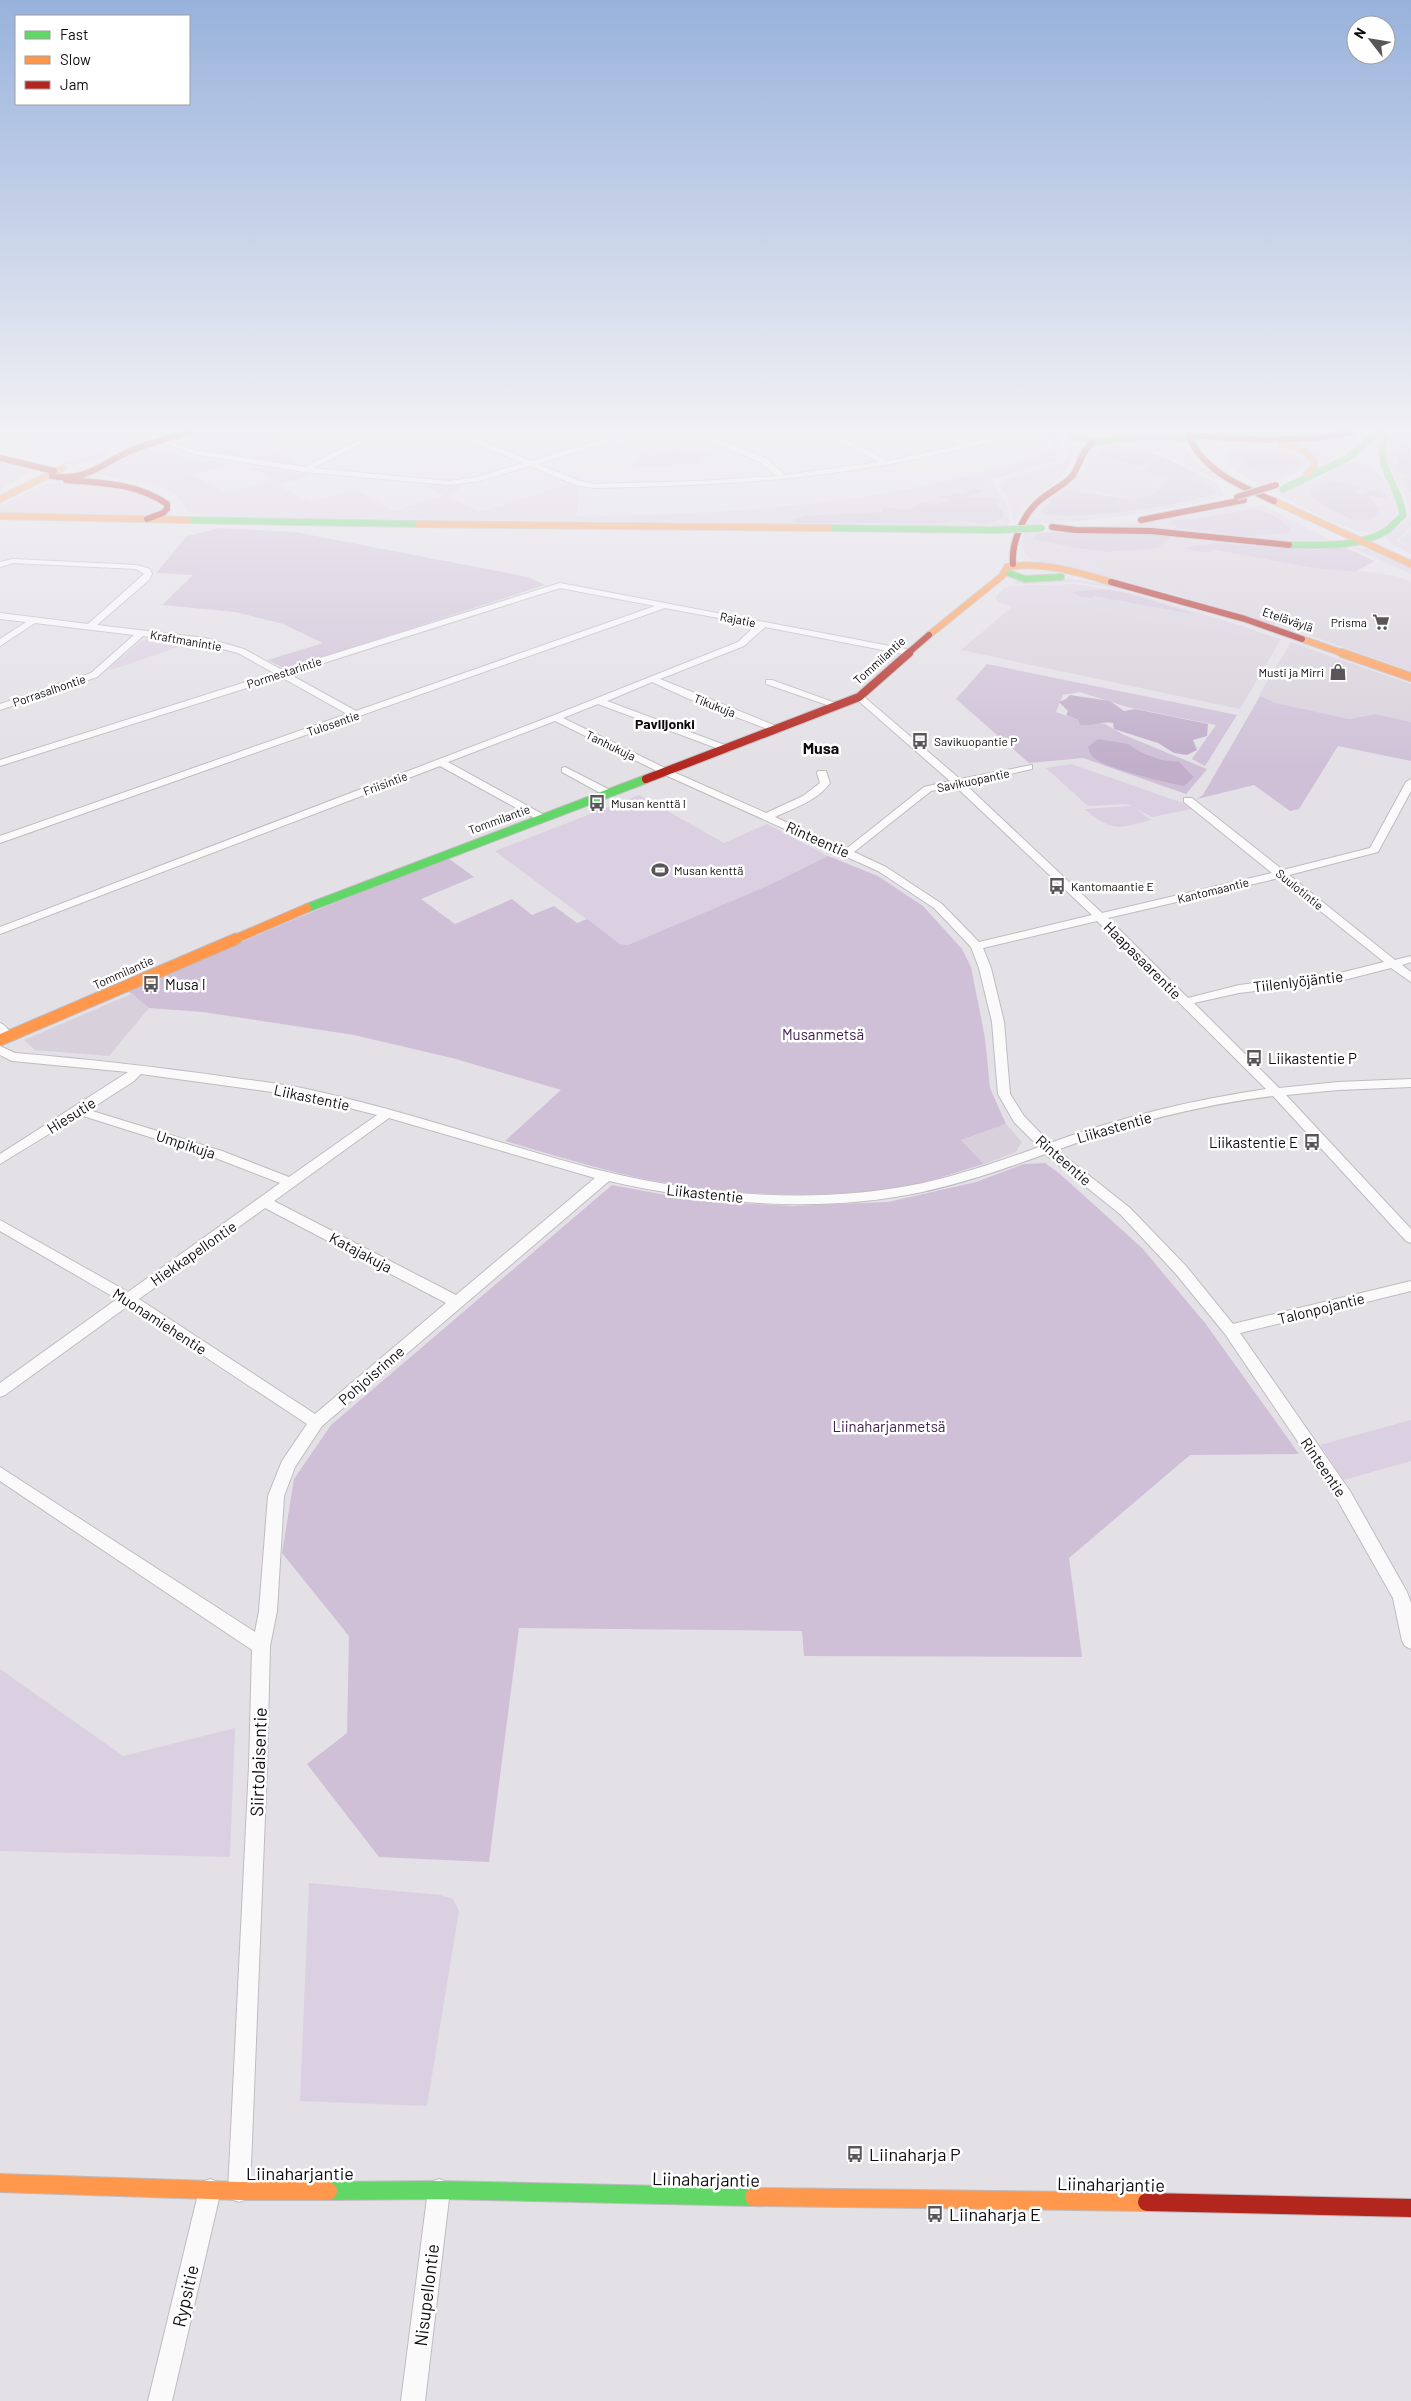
<svg xmlns="http://www.w3.org/2000/svg" width="1411" height="2401" font-family="Barlow,sans-serif">
	<rect width="100%" height="100%" fill="#e3e0e6"/>
	<g fill="#d8d1db">
		<path d="M168 453 208 461 184 476 156 485 119 477 116 465 154 454Z"/>
		<path d="M0 463 20 466 30 472 0 490Z"/>
		<path d="M1085 466 1092 469 1106 468 1164 477 1150 493 1135 498 1124 497 1074 487 1072 484 1074 482 1084 477 1083 474H1080Z"/>
		<path d="M1184 548 1236 553 1396 576 1411 582V671L1257 617 1228 612 1214 606 1088 569 1103 550Z"/>
		<path d="M1090 593 1204 616 1281 639 1240 709 961 650 1013 606Z"/>
		<path d="M1295 644 1411 684V722L1375 714 1349 719 1276 703 1260 696Z"/>
		<path d="M131 994 149 1008 109 1056 35 1050 24 1040Z"/>
		<path d="M1006 1124 1022 1142 1016 1152 984 1164 961 1140Z"/>
	</g>
	<g fill="#dbd0e1">
		<path d="M0 432H162L71 458 41 444 31 446 17 439 5 442 0 439Z"/>
		<path d="M199 432H298L260 444 302 465C284 466 194 452 185 439Z"/>
		<path d="M1052 432 1058 434 1064 456 1062 459 990 480C998 491 1015 511 1008 526L212 517 189 512 177 494 163 488 97 474V472L118 459 145 448 196 457 168 453 154 454 116 465 119 477 156 485 184 476 210 460 233 464 193 475 226 493 274 480 250 467 314 475 277 485 310 502 355 490 394 511 445 496 424 485 462 487 447 497 481 512 566 485 574 487 577 485 580 486 576 516C736 515 898 504 1050 453Z"/>
		<path d="M1205 432H1345L1312 438Z"/>
		<path d="M1359 432H1365L1345 450 1323 464 1292 442 1348 436Z"/>
		<path d="M1390 432H1411L1404 435 1398 453 1397 472 1410 478 1404 481 1411 493V527L1397 541 1406 546 1399 540 1411 530V554L1391 544 1386 537C1392 527 1407 527 1410 514 1411 500 1389 473 1386 455 1384 448 1388 439 1390 432Z"/>
		<path d="M1122 439H1150L1174 443 1185 449 1201 466 1220 477 1213 478C1187 466 1155 446 1125 444 1113 443 1102 446 1090 446Z"/>
		<path d="M618 444 651 456 677 449 694 455 724 448 729 449 699 457 702 464 632 467 643 457 611 446Z"/>
		<path d="M1125 445 1141 448 1172 461C1141 455 1130 443 1095 451L1123 463 1139 467 1153 456 1157 458 1141 471 1171 477 1156 494 1135 500 1063 491 1040 512 1128 511 1173 504 1214 492 1210 486 1192 478 1197 474 1189 469 1216 482 1224 494 1222 497C1158 513 1092 521 1026 525L1035 510 1080 474H1083L1084 477 1072 484 1074 487C1105 495 1144 511 1164 477L1106 468 1092 469 1085 466 1089 448Z"/>
		<path d="M1247 445 1282 447 1307 456 1311 463 1307 469 1261 486C1249 479 1229 470 1225 456L1229 450Z"/>
		<path d="M1070 447C1079 472 1051 484 1035 498 1026 505 1020 513 1015 522L1006 494 999 486 1000 483 1006 479 1065 461 1069 453 1067 448Z"/>
		<path d="M105 450 111 452C94 461 80 466 60 464Z"/>
		<path d="M1350 461C1381 468 1387 481 1400 508 1393 520 1386 529 1371 532 1353 535 1295 503 1277 494L1317 479Z"/>
		<path d="M60 482C85 484 152 484 162 509L145 516 0 513V506L41 486Z"/>
		<path d="M1239 505 1255 507 1263 505 1335 542 1309 544 1103 526 1190 515Z"/>
		<path d="M1100 531 1237 543 1185 547 1186 549 1113 553 1110 556 1103 555 1095 565 1101 567 1100 569 1119 574 1118 576 1174 587 1179 585 1175 589 1165 592C1146 591 1041 568 1028 557 1020 550 1022 541 1024 532Z"/>
		<path d="M1351 547 1369 549 1411 567V574Z"/>
		<path d="M1061 578 1101 583 1255 627 1131 591 1074 582 1026 584 1011 582Z"/>
		<path d="M1074 584 1132 593 1256 630 1247 639 1242 638 1244 635 1203 626 1199 629 1186 625 1193 616 1095 597 1083 606 1048 602 1014 608 997 601 995 597 1004 588 1011 586Z"/>
		<path d="M1190 592 1197 597 1216 600 1215 605 1234 608 1233 611 1281 621 1274 625 1188 600 1186 598Z"/>
		<path d="M1094 606 1179 622 1177 625 1092 608Z"/>
		<path d="M150 638 193 642 111 670 110 667 140 642Z"/>
		<path d="M1291 642 1306 647 1303 649 1294 646 1263 697 1259 695Z"/>
		<path d="M1352 644 1383 655 1411 660V670L1350 648Z"/>
		<path d="M1071 764 1183 803 1192 809 1152 817 1133 807 1151 820C1117 829 1113 832 1084 809L1131 806 1126 804 1088 806 1046 768Z"/>
		<path d="M639 795 724 843 767 824 828 856 769 885 628 945 620 944 495 851Z"/>
		<path d="M1411 1420V1461L1344 1480 1320 1445Z"/>
		<path d="M0 1669 123 1756 235 1728 230 1857 0 1851Z"/>
		<path d="M309 1883 440 1895 453 1899 459 1911 427 2106 300 2101Z"/>
	</g>
	<g fill="#cfc0d7">
		<path d="M1411 434 1410 437 1411 493 1404 480 1409 477 1397 472 1398 453 1404 435Z"/>
		<path d="M1121 447C1147 451 1175 460 1197 474L1192 478 1210 486 1214 492C1195 506 1060 523 1040 512L1063 490 1135 500 1155 494 1170 477 1141 472 1156 458 1153 457 1139 467 1103 457 1095 450Z"/>
		<path d="M1267 448 1289 452 1302 458 1301 467C1277 476 1251 480 1238 454L1247 450Z"/>
		<path d="M1333 481 1361 487 1356 492 1362 495C1371 489 1378 489 1386 494L1387 499 1371 495 1369 497 1380 509C1366 537 1326 507 1311 495V490Z"/>
		<path d="M971 489 985 490 963 498H991L1001 500 997 505 1004 512 1003 518 986 524 959 520 942 523H796L792 520 805 516 881 512 884 508C899 507 905 514 920 503L938 504 950 500 934 496H950L953 493 964 494Z"/>
		<path d="M1252 509C1269 512 1279 517 1291 530L1286 533 1248 536 1178 528 1170 523 1174 520 1197 519Z"/>
		<path d="M220 528 295 532 528 577 545 585 292 667H282L268 660 323 643 283 624 235 612 162 605 193 575 156 573 187 536Z"/>
		<path d="M1098 531 1173 535 1158 548 1105 552 1071 547 1032 539 1039 533Z"/>
		<path d="M1217 543 1314 550 1345 547 1374 561 1355 572 1314 568 1215 550 1209 553 1186 549 1185 547Z"/>
		<path d="M1107 589 1131 594 1198 615 1094 596 1092 598 1081 597 1072 592Z"/>
		<path d="M987 664 1237 715 1205 766 1192 759 1216 725 1127 707 1080 692 1063 695 1056 712 1078 720 1105 724 1124 735 1207 769 1186 794 1083 758 1029 763 956 699Z"/>
		<path d="M1260 696 1276 703 1349 719 1375 714 1411 722V761L1338 746 1299 809 1290 811 1254 785 1197 799 1203 795Z"/>
		<path d="M828 856 878 876 923 906 962 949 971 967 985 1038 990 1088 1006 1124 961 1140 984 1164C959 1171 933 1181 908 1186 816 1202 709 1195 618 1173 580 1164 543 1152 505 1141L561 1090 456 1059 354 1035 203 1012 149 1008 128 991 297 918 448 858 474 877 421 899 455 924 512 899 532 915 554 906 577 923 587 919 620 944 628 945 769 885Z"/>
		<path d="M1045 1163 1060 1174 1142 1248 1205 1323 1299 1454 1190 1455 1069 1558 1082 1657 804 1656 802 1631 519 1628 489 1862 379 1857 307 1764 347 1733 349 1636 282 1553 294 1479 331 1425 612 1185 698 1201 794 1206 888 1202 976 1182 1024 1164Z"/>
	</g>
	<g fill="#c1aeca">
		<path d="M1070 695 1110 701 1124 711 1135 709 1208 724 1207 736 1193 740 1197 750 1187 755 1174 753 1158 743 1114 729 1113 723C1102 721 1092 726 1080 725L1078 720 1066 715 1068 711 1059 702 1066 699Z"/>
		<path d="M1098 739 1128 744 1142 753 1161 760 1179 762 1194 777 1184 786C1165 782 1106 769 1093 757 1091 755 1089 750 1088 747Z"/>
	</g>
	<g fill="none" stroke-linecap="round" stroke-linejoin="round">
		<g stroke="#bfbcc1" stroke-width="2">
			<g id="street">
				<path d="M375 432H384L313 468 449 481 478 477 523 463 468 440 441 432C451 432 459 436 469 437 478 437 488 432 497 432L477 439 531 461 627 432H638L537 464 580 481 593 484 699 481 777 476 760 462 689 432H699L766 458 785 475 879 462 854 448 810 432C837 432 864 448 887 461L962 445 935 432C948 432 957 441 969 442 980 443 1000 432 1015 432 1000 442 962 449 943 453 828 480 711 486 593 488L575 485 530 466 479 481 449 485 304 472 193 454 152 438 157 437 194 450 305 467Z"/>
				<path d="M13 559 137 565 150 569 152 574 149 580 97 625 205 638 244 649 282 670 560 583 911 650V654L908 655 765 627 744 646 660 679 781 728 783 730 778 733 689 699 652 682 607 701 730 747V751L727 752 598 704 563 718 669 770 766 813 803 796 820 783 817 773 818 771H826L830 783C817 801 794 808 775 817L846 849 924 787 950 781 854 697 862 695 960 779 1032 765V769L965 784 1102 913 1272 873 1184 802V798H1192L1283 870 1370 848 1406 782 1411 779V791L1378 852 1289 875 1395 960 1411 956V962L1402 965 1411 972V982L1391 968 1340 981 1239 993 1194 1003 1279 1088 1338 1082 1411 1079V1087L1338 1090 1286 1095 1411 1229V1243L1406 1241 1273 1096C1199 1105 1126 1124 1057 1150L1130 1208 1186 1266 1233 1324 1411 1281V1291L1240 1333 1350 1491 1407 1592 1411 1603V1649L1405 1646 1402 1641 1393 1598 1338 1501 1225 1334 1176 1274 1120 1214 1045 1154C1005 1169 964 1183 922 1192 819 1214 711 1204 609 1181L322 1426 295 1467 284 1496 277 1611 270 1646 267 1766 250 2191 247 2199 239 2202 231 2199 228 2191 249 1766 252 1650 0 1481V1467L255 1632 259 1611 268 1496 282 1461 307 1424 128 1306 5 1395 0 1397V1383L117 1299 0 1231V1220L128 1292 280 1183 213 1157 80 1115 0 1164V1154L128 1072 12 1061 0 1055V1046L15 1053C87 1059 157 1067 228 1077 256 1081 284 1084 311 1090 406 1111 497 1143 590 1168 697 1195 814 1206 923 1183 963 1174 1001 1161 1039 1147L1014 1122 998 1094 992 1022 979 968 971 947 934 908 878 871 663 774 555 721 448 762 546 816V820H538L440 766 0 934V927L552 716 738 642 756 625 665 608 0 843V836L347 714 281 677 0 766V760L274 673 238 653 204 644 143 636 97 677 0 710V704L91 673 134 635 35 623 0 646V639L26 622 0 619V613L88 624 144 574 136 569 13 563 0 567V562ZM560 588 655 606 356 711 289 674ZM955 786 1092 915 979 942 942 904 886 867 854 852 931 791ZM1279 878 1384 962 1340 973 1239 985 1188 998 1108 918ZM1097 921 1266 1089C1192 1100 1120 1117 1050 1143L1024 1116 1010 1094 1004 1022 991 968 983 948ZM141 1074 302 1096 377 1115 289 1177 222 1151 89 1110 134 1081ZM389 1118 595 1178 456 1295 274 1201ZM265 1208 446 1303 315 1414 139 1299Z"/>
				<path d="M766 680H772L844 706 836 708 766 684Z"/>
				<path d="M565 767 612 791 613 793 608 796 604 795 562 772V768Z"/>
				<path d="M0 1023C6 1025 10 1032 14 1037L12 1040H4L0 1035Z"/>
				<path d="M210 2179 218 2182 221 2190 172 2401H148L199 2190 202 2182Z"/>
				<path d="M439 2179 447 2182 450 2190 425 2401H401L428 2190 431 2182Z"/>
			</g>
		</g>
		<g stroke="#bfbcc1" stroke-width="8">
			<g id="fast-far2">
				<path d="M1071 436 1095 442 1143 437 1188 439"/>
				<path d="M1283 489 1346 459 1379 432"/>
				<path d="M188 520 418 524"/>
				<path d="M829 528 997 530"/>
				<path d="M1289 545C1320 545 1358 548 1386 531 1392 527 1397 520 1403 515 1398 480 1374 471 1386 432"/>
				<path d="M1006 572 1025 579 1061 577"/>
			</g>
		</g>
		<g stroke="#bfbcc1" stroke-width="10">
			<path id="fast-far1" d="M307 908 646 779"/>
		</g>
		<g stroke="#bfbcc1" stroke-width="20">
			<path id="fast" d="M328 2191 439 2190 754 2197"/>
		</g>
		<g stroke="#bfbcc1" stroke-width="8">
			<g id="slow-far3">
				<path d="M1282 445C1296 447 1310 450 1315 465L1307 474"/>
				<path d="M0 499 63 468"/>
				<path d="M1274 501 1411 564"/>
				<path d="M0 516 188 520"/>
				<path d="M418 524 829 528"/>
				<path d="M929 635 1002 576 1007 567C1042 561 1077 572 1111 582"/>
				<path d="M1302 639 1345 654"/>
			</g>
		</g>
		<g stroke="#bfbcc1" stroke-width="10">
			<g id="slow-far2">
				<path d="M1342 653 1411 677"/>
				<path d="M233 940 307 908"/>
			</g>
		</g>
		<g stroke="#bfbcc1" stroke-width="13">
			<path id="slow-far1" d="M0 1040 236 939"/>
		</g>
		<g stroke="#bfbcc1" stroke-width="20">
			<g id="slow">
				<path d="M0 2183 239 2191H328"/>
				<path d="M754 2197 1147 2202"/>
			</g>
		</g>
		<g stroke="#bfbcc1" stroke-width="8">
			<g id="jam-far2">
				<path d="M0 458 54 471"/>
				<path d="M52 473V476C86 482 101 464 130 451 149 443 169 438 189 432"/>
				<path d="M66 480C102 483 136 483 167 504V509L163 513 147 519"/>
				<path d="M1274 501C1240 486 1203 471 1188 435 1243 439 1296 444 1351 432"/>
				<path d="M1141 520 1244 500"/>
				<path d="M1052 527 1076 530 1151 531 1289 545"/>
				<path d="M1013 564C1011 544 1023 514 1039 501 1049 492 1065 485 1073 475 1080 464 1082 451 1093 442"/>
				<path d="M1111 582 1245 619 1302 639"/>
				<path d="M907 654 929 635"/>
			</g>
		</g>
		<g stroke="#bfbcc1" stroke-width="10">
			<path id="jam-far1" d="M646 779 859 697 909 653"/>
		</g>
		<g stroke="#bfbcc1" stroke-width="20">
			<path id="jam" d="M1147 2202 1411 2208"/>
		</g>
		<use href="#street" fill="#fbfafb" fill-rule="evenodd"/>
		<use href="#fast-far2" stroke="#63d668" stroke-width="6"/>
		<use href="#fast-far1" stroke="#63d668" stroke-width="8"/>
		<use href="#fast" stroke="#63d668" stroke-width="18"/>
		<use href="#slow-far3" stroke="#ff974d" stroke-width="6"/>
		<use href="#slow-far2" stroke="#ff974d" stroke-width="8"/>
		<use href="#slow-far1" stroke="#ff974d" stroke-width="11"/>
		<use href="#slow" stroke="#ff974d" stroke-width="18"/>
		<use href="#jam-far2" stroke="#b3261e" stroke-width="6"/>
		<use href="#jam-far1" stroke="#b3261e" stroke-width="8"/>
		<use href="#jam" stroke="#b3261e" stroke-width="18"/>
		<g stroke="#bfbcc1" stroke-width="8" stroke-linecap="butt">
			<path id="fast-bridge" d="M997 530 1042 528"/>
		</g>
		<g stroke="#bfbcc1" stroke-width="8" stroke-linecap="butt">
			<path id="jam-bridge" d="M1237 497 1276 485"/>
		</g>
		<use href="#fast-bridge" stroke="#63d668" stroke-width="6"/>
		<use href="#jam-bridge" stroke="#b3261e" stroke-width="6"/>
	</g>
	<linearGradient id="sky" x2="0" y2="1"><stop stop-color="#98b2dc"/><stop offset="0.56" stop-color="#f2f1f4"/><stop offset="1" stop-color="#f2f1f4" stop-opacity="0"/></linearGradient>
	<rect width="1411" height="768" fill="url(#sky)"/>
	<defs>
		<g id="supermarket-bare" transform="scale(1.35)"><path d="M-6-5.5h2.5l.6 2H6L4.5 2H-2.5L-4.4-4H-6ZM-1.5 3.2a1.3 1.3 0 1 0 .1 0ZM3 3.2a1.3 1.3 0 1 0 .1 0Z" fill="#59565a" stroke="#fff" stroke-width="2.5" paint-order="stroke"/></g>
		<g id="shop-bare" transform="scale(1.35)"><path d="M-5-2.5h2.3a2.7 3.5 0 0 1 5.4 0H5L5.5 6h-11ZM-1.5-2.5h3a1.5 2.3 0 0 0-3 0Z" fill="#59565a" stroke="#fff" stroke-width="2.5" paint-order="stroke"/></g>
		<g id="bus-bare" transform="scale(1.35)"><path d="M-5-6H5V4H4V6H2V4H-2V6H-4V4H-5ZM-3.5-4V0h7V-4ZM-3.5 1.2v1.5H-2V1.2ZM2 1.2v1.5H3.5V1.2Z" fill="#59565a" stroke="#fff" stroke-width="2.5" paint-order="stroke"/></g>
		<g id="stadium-bare" transform="scale(1.35)"><path d="M0-5a6.5 5 0 1 0 0 10a6.5 5 0 1 0 0-10ZM-3.5-1.8h7v3.6h-7Z" fill="#59565a" stroke="#fff" stroke-width="2.5" paint-order="stroke"/></g>
	</defs>
	<g fill-rule="evenodd">
		<use href="#supermarket-bare" x="1381" y="622"/>
		<use href="#shop-bare" x="1338" y="672"/>
		<use href="#bus-bare" x="920" y="741"/>
		<use href="#bus-bare" x="597" y="803"/>
		<use href="#stadium-bare" x="660" y="870"/>
		<use href="#bus-bare" x="1057" y="886"/>
		<use href="#bus-bare" x="151" y="984"/>
		<use href="#bus-bare" x="1254" y="1058"/>
		<use href="#bus-bare" x="1312" y="1142"/>
		<use href="#bus-bare" x="855" y="2154"/>
		<use href="#bus-bare" x="935" y="2214"/>
	</g>
	<g text-anchor="middle" dominant-baseline="central" stroke-width="5" stroke-linejoin="round" paint-order="stroke">
		<g font-size="12" fill="#0e0c0f" stroke="#fff">
			<text transform="translate(738 619) rotate(11)">Rajatie</text>
			<text transform="translate(1288 619) rotate(19)">Eteläväylä</text>
			<text transform="translate(186 640) rotate(10)">Kraftmanintie</text>
			<text transform="translate(879 660) rotate(-42)">Tommilantie</text>
			<text transform="translate(284 672) rotate(-18)">Pormestarintie</text>
			<text transform="translate(49 690) rotate(-19)">Porrasalhontie</text>
			<text transform="translate(715 705) rotate(21)">Tikukuja</text>
			<text transform="translate(333 723) rotate(-19)">Tulosentie</text>
			<text transform="translate(611 745) rotate(26)">Tanhukuja</text>
			<text transform="translate(973 780) rotate(-12)">Savikuopantie</text>
			<text transform="translate(385 783) rotate(-21)">Friisintie</text>
			<text transform="translate(499 819) rotate(-20)">Tommilantie</text>
			<text transform="translate(1300 889) rotate(39)">Suulotintie</text>
			<text transform="translate(1213 890) rotate(-14)">Kantomaantie</text>
			<text transform="translate(123 972) rotate(-24)">Tommilantie</text>
		</g>
		<g font-size="12" fill="#0e0c0f" stroke="#fff" text-anchor="start">
			<text x="1367" y="622" text-anchor="end">Prisma</text>
			<text x="1324" y="672" text-anchor="end">Musti ja Mirri</text>
			<text x="934" y="741">Savikuopantie P</text>
			<text x="611" y="803">Musan kenttä I</text>
			<text x="674" y="870">Musan kenttä</text>
			<text x="1071" y="886">Kantomaantie E</text>
		</g>
		<g font-size="14" font-weight="bold" fill="#0e0c0f" stroke="#fff">
			<text x="665" y="723">Paviljonki</text>
		</g>
		<g font-size="15" fill="#0e0c0f" stroke="#fff">
			<text transform="translate(818 839) rotate(24)">Rinteentie</text>
			<text transform="translate(1143 960) rotate(45)">Haapasaarentie</text>
			<text transform="translate(1298 981) rotate(-7)">Tiilenlyöjäntie</text>
			<text transform="translate(312 1097) rotate(12)">Liikastentie</text>
			<text transform="translate(71 1115) rotate(-32)">Hiesutie</text>
			<text transform="translate(1114 1127) rotate(-16)">Liikastentie</text>
			<text transform="translate(186 1144) rotate(18)">Umpikuja</text>
			<text transform="translate(1064 1160) rotate(41)">Rinteentie</text>
			<text transform="translate(705 1193) rotate(6)">Liikastentie</text>
			<text transform="translate(361 1252) rotate(28)">Katajakuja</text>
			<text transform="translate(193 1253) rotate(-35)">Hiekkapellontie</text>
			<text transform="translate(1321 1308) rotate(-14)">Talonpojantie</text>
			<text transform="translate(160 1321) rotate(33)">Muonamiehentie</text>
			<text transform="translate(371 1375) rotate(-41)">Pohjoisrinne</text>
			<text transform="translate(1324 1467) rotate(56)">Rinteentie</text>
		</g>
		<g font-size="15" fill="#0e0c0f" stroke="#fff" text-anchor="start">
			<text x="165" y="984">Musa I</text>
			<text x="1268" y="1058">Liikastentie P</text>
			<text x="1298" y="1142" text-anchor="end">Liikastentie E</text>
		</g>
		<g font-size="15" fill="#3d1c4c" stroke="#fff">
			<text x="823" y="1034">Musanmetsä</text>
			<text x="889" y="1426">Liinaharjanmetsä</text>
		</g>
		<g font-size="16" font-weight="bold" fill="#0e0c0f" stroke="#fff">
			<text x="821" y="747">Musa</text>
		</g>
		<g font-size="18" fill="#0e0c0f" stroke="#fff">
			<text transform="translate(258 1762) rotate(-88)">Siirtolaisentie</text>
			<text x="300" y="2173">Liinaharjantie</text>
			<text transform="translate(706 2179) rotate(1)">Liinaharjantie</text>
			<text transform="translate(1111 2184) rotate(1)">Liinaharjantie</text>
			<text transform="translate(426 2295) rotate(-83)">Nisupellontie</text>
			<text transform="translate(185 2296) rotate(-77)">Rypsitie</text>
		</g>
		<g font-size="18" fill="#0e0c0f" stroke="#fff" text-anchor="start">
			<text x="869" y="2154">Liinaharja P</text>
			<text x="949" y="2214">Liinaharja E</text>
		</g>
	</g>
	<rect x="15" y="15" width="175" height="90" fill="#ffffff" stroke="#9f9e9f"/>
	<rect x="25" y="31" width="25" height="8" fill="#63d668" stroke="#9f9e9f"/>
	<text x="60" y="40" font-size="15" fill="#0e0c0f">Fast</text>
	<rect x="25" y="56" width="25" height="8" fill="#ff974d" stroke="#9f9e9f"/>
	<text x="60" y="65" font-size="15" fill="#0e0c0f">Slow</text>
	<rect x="25" y="81" width="25" height="8" fill="#b3261e" stroke="#9f9e9f"/>
	<text x="60" y="90" font-size="15" fill="#0e0c0f">Jam</text>
	<g transform="translate(1371 40) rotate(301)"><circle r="24" fill="#ffffff" stroke="#9f9e9f"/>
	<path d="M0-4L9 19L0 12L-9 19Z" fill="#59565a"/>
	<text y="-8" font-size="14" font-weight="bold" text-anchor="middle" fill="#0e0c0f">N</text>
	</g>
</svg>
